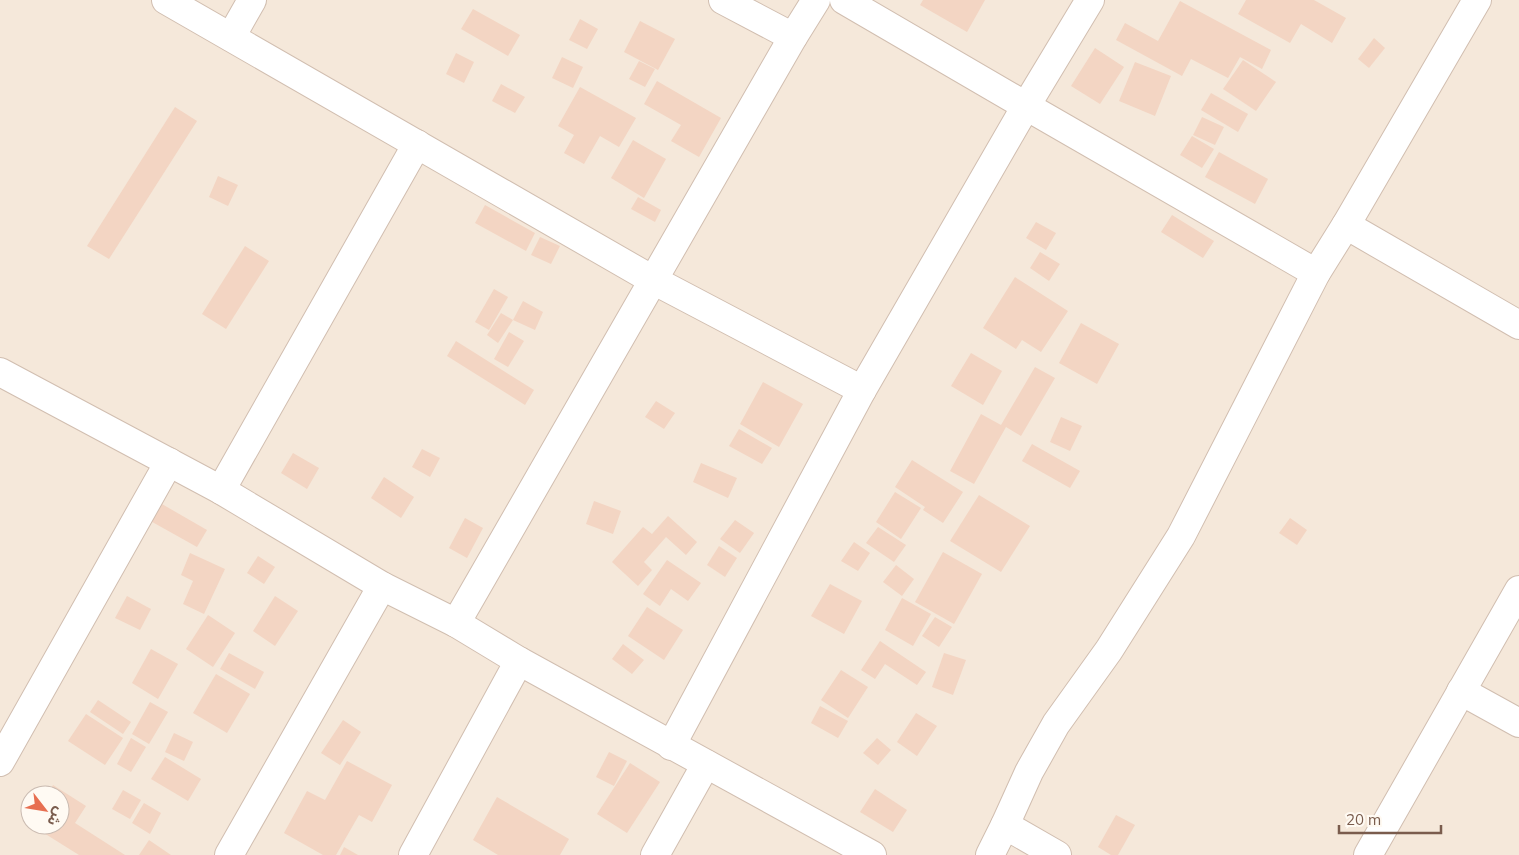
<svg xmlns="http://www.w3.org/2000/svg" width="1519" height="855" font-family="Mulish,'Noto Sans Arabic',sans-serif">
	<rect width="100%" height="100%" fill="#fdf6ec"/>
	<path fill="#f5e8da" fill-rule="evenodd" d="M0 0H1519V855H0ZM30 795H60V825H30Z"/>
	<g fill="#f3d5c3">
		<path d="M923 0H985L967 32 920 5Z"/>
		<path d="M1246 0H1314L1346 18 1332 43 1301 24 1290 43 1238 14Z"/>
		<path d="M1180 1 1271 50 1262 69 1240 57 1228 78 1191 59 1182 76 1116 40 1125 23 1158 41Z"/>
		<path d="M473 9 520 35 508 56 461 29Z"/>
		<path d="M580 19 598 29 587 49 569 40Z"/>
		<path d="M640 21 675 39 658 70 624 52Z"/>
		<path d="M1374 38 1385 48 1369 68 1358 59Z"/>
		<path d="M1095 48 1124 67 1100 104 1071 86Z"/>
		<path d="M456 53 474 62 464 83 446 74Z"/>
		<path d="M562 57 583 67 573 88 552 78Z"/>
		<path d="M1243 60 1276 82 1256 111 1223 89Z"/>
		<path d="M639 61 655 69 645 87 629 79Z"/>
		<path d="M1135 62 1171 76 1155 116 1119 101Z"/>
		<path d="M657 81 721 118 699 157 671 141 681 125 644 104Z"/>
		<path d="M501 84 525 97 515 113 492 101Z"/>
		<path d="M580 87 636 118 619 147 600 136 584 164 564 153 574 135 558 126Z"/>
		<path d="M1211 93 1248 114 1238 132 1201 110Z"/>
		<path d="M175 107 197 121 109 259 87 246Z"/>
		<path d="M1202 117 1224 127 1215 145 1193 135Z"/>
		<path d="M1192 136 1214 149 1202 168 1180 155Z"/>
		<path d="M633 140 666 159 644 198 611 178Z"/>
		<path d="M1219 152 1268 179 1255 204 1205 177Z"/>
		<path d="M218 176 238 185 228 206 209 197Z"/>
		<path d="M638 197 661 210 655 222 631 209Z"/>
		<path d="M485 205 535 233 526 251 475 223Z"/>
		<path d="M1172 215 1214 241 1203 258 1161 232Z"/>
		<path d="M1036 222 1056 233 1046 250 1026 238Z"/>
		<path d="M540 237 560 246 551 264 531 255Z"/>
		<path d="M245 246 269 261 226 329 202 314Z"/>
		<path d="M1040 252 1060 264 1049 281 1030 268Z"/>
		<path d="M1015 277 1068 311 1041 352 1022 340 1016 349 983 328Z"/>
		<path d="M494 289 508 297 489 330 475 322Z"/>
		<path d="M523 301 543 312 535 330 513 320Z"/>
		<path d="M501 313 513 320 498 343 487 335Z"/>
		<path d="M1081 323 1119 344 1097 384 1059 363Z"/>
		<path d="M509 332 524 341 508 367 494 359Z"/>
		<path d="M456 341 534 390 525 405 447 356Z"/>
		<path d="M971 353 1002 371 983 405 951 386Z"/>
		<path d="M1035 367 1055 378 1021 436 1006 427 974 484 950 471 981 414 1001 425Z"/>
		<path d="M763 382 803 404 779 447 740 424Z"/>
		<path d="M656 401 675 413 664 429 645 417Z"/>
		<path d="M1061 417 1082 426 1070 451 1050 442Z"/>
		<path d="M739 429 772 448 762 464 729 446Z"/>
		<path d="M1032 444 1080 471 1070 488 1022 461Z"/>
		<path d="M422 449 440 458 430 477 412 467Z"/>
		<path d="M293 453 319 468 307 489 281 473Z"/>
		<path d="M912 460 963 492 943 523 923 510 925 507 895 487Z"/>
		<path d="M701 463 737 478 728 498 693 482Z"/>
		<path d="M384 477 414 497 401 518 371 498Z"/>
		<path d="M895 492 921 508 901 539 876 522Z"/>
		<path d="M979 495 1030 526 1001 572 950 541Z"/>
		<path d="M148 496 207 530 197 547 138 514Z"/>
		<path d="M594 501 621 511 613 534 586 524Z"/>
		<path d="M668 516 697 542 686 555 666 537 644 562 652 570 638 586 612 562 643 527 652 534Z"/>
		<path d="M465 518 483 528 467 558 449 548Z"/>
		<path d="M1290 518 1307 530 1297 545 1279 533Z"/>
		<path d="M735 520 754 533 740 553 720 539Z"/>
		<path d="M878 527 906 545 894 562 866 543Z"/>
		<path d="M854 542 870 553 858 571 841 561Z"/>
		<path d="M719 546 737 558 725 577 707 565Z"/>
		<path d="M943 552 982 574 954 624 915 602Z"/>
		<path d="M190 553 225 569 204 614 183 604 193 581 181 575Z"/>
		<path d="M258 556 275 567 264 584 247 573Z"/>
		<path d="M667 560 701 583 688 601 671 589 660 606 643 594Z"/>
		<path d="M896 565 914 579 902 596 883 582Z"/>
		<path d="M830 584 862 601 844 634 811 616Z"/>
		<path d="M127 596 151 609 140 630 115 618Z"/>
		<path d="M275 596 298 611 275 646 253 631Z"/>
		<path d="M902 598 931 614 913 646 885 630Z"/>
		<path d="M647 607 683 630 664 660 628 636Z"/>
		<path d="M208 615 235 633 213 667 186 649Z"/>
		<path d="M935 617 952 627 939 647 922 636Z"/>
		<path d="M880 641 926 672 917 685 885 664 875 679 861 670Z"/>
		<path d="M623 644 644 660 632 674 612 659Z"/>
		<path d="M151 649 178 664 158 699 132 683Z"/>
		<path d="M229 653 264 672 255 689 220 669Z"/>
		<path d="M944 653 966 660 953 695 932 687Z"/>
		<path d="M841 670 868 687 848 718 821 700Z"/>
		<path d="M216 674 250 694 227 733 193 713Z"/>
		<path d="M98 700 131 722 123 734 90 712Z"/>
		<path d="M150 702 168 712 149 744 132 734Z"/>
		<path d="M820 706 848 721 838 738 811 723Z"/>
		<path d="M916 713 937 726 917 756 897 742Z"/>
		<path d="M86 714 123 738 105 765 68 741Z"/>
		<path d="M343 720 361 732 340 765 321 753Z"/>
		<path d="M174 733 193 742 184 761 165 752Z"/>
		<path d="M131 738 146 747 131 772 117 764Z"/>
		<path d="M877 738 891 750 878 765 863 753Z"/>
		<path d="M609 752 627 761 614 786 596 777Z"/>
		<path d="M165 757 201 779 188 801 151 779Z"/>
		<path d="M347 761 392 785 372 822 359 815 336 855H323L284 833 307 791 325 800Z"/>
		<path d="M630 763 660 782 627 833 597 814Z"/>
		<path d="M53 785 86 806 75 823 125 855H79L31 825H60V795H47Z"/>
		<path d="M875 789 907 810 893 832 860 812Z"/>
		<path d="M123 790 141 800 130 819 112 809Z"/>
		<path d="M497 797 569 839 560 855H498L473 840Z"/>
		<path d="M144 803 161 813 150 834 132 823Z"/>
		<path d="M1116 815 1135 825 1118 855H1111L1098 847Z"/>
		<path d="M149 840 171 855H139Z"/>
		<path d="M344 847 358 855H340Z"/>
	</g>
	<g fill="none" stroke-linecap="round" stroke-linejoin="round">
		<g stroke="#d1beb0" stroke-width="30">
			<g id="street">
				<path d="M166 0 653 280 862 390"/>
				<path d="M723 0 793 37"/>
				<path d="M844 0 1026 106 1316 273"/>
				<path d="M231 37 252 0"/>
				<path d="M1346 225 1519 325"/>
				<path d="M0 372 221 490 382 586 456 623 519 661 872 855"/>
				<path d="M221 490 417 144"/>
				<path d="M456 623 793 37 816 0"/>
				<path d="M1461 691 1519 723"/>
				<path d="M671 746 862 390 1026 106 1090 0"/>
				<path d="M0 762 169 462"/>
				<path d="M1005 825 1057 855"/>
				<path d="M229 855 382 586"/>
				<path d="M413 855 519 661"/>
				<path d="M655 855 706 764"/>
				<path d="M990 855 1005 825 1029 772 1056 724 1109 650 1181 536 1316 273 1346 225 1477 0"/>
				<path d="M1368 855 1519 590"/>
			</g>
		</g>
		<use href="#street" stroke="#fff" stroke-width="28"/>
	</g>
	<g transform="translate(45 810) rotate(121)"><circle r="24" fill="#fffaf3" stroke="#cabbb1"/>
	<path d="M0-4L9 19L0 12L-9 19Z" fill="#e76f51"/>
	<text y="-8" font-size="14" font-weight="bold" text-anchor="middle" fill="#7a5c4d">ش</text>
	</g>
	<path d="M1339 825v8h102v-8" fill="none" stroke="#7a5c4d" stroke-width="2.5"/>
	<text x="1346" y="825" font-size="15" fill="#7a5c4d" stroke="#fffaf3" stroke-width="4" paint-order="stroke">20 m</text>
</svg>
